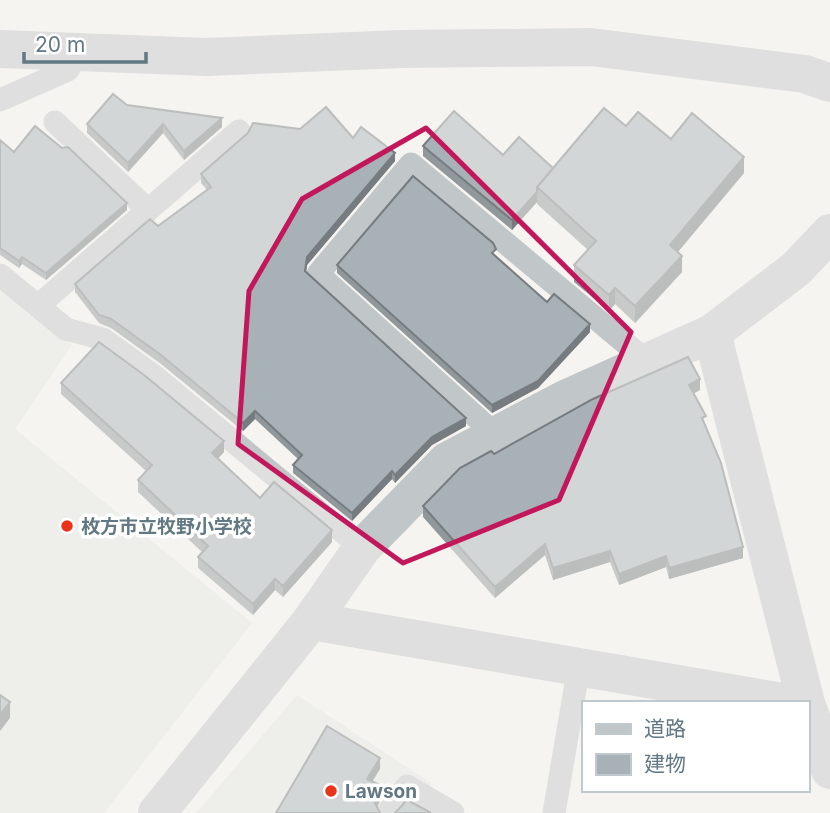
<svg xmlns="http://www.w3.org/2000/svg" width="830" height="813" font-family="Inter,'Noto Sans JP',sans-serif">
	<rect width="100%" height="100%" fill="#f5f4f0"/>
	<g fill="#e5e6e4">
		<path d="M0 288 72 345 15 429 252 623 104 813H0Z"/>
		<path d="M297 695 431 783 408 813H196Z"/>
	</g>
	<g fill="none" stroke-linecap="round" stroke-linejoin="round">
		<g stroke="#c1c6c8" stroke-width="23">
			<path d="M0 100 68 70 77 52"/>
			<path d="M55 122 148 210"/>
			<path d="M0 275 66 329 103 339 153 375 362 548"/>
			<path d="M39 305 239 131"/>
			<path d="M496 435 318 274 411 164 648 362"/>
			<path d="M388 813 407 786 453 813"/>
			<path d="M554 813 579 666"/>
		</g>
		<g stroke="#c1c6c8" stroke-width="38">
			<path d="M0 49 207 57 402 49 591 47 805 74 830 83"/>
			<path d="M712 333 806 703"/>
			<path d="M311 621 788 703"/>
			<path d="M807 706 830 770"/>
			<path d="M157 813 311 621 362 548 447 461 565 399 712 333 796 269 830 233"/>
		</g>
	</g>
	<g fill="#90989c">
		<path d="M127 105 222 127 184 160 163 133 128 172 87 133V124Z"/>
		<path d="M626 126 671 139 744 173 678 252 682 272 635 323 615 304 609 311 574 282V265L588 250 537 204V202L512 230 423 156V146L503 155 553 168Z"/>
		<path d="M353 138 395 161 307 265 306 272 466 426 432 445 395 483 392 479 352 521 293 473V465L298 459 255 419 243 431 161 364 111 328 99 323 75 292V284L207 190 201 183V174Z"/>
		<path d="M0 140 14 152 127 210 46 280 22 264 19 268 0 255Z"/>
		<path d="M496 256 547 302 590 332 538 388 492 413 337 273V265Z"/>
		<path d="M61 383 224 452 218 458 260 498 332 542 283 597 275 590 253 615 198 568V557L202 552 138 492V480L146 471 61 394Z"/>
		<path d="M700 390 694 393 706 427 743 558 669 579 666 567 619 585 610 562 553 580 545 555 495 598 423 517V506L494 454Z"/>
	</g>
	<g fill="#767c7f">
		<path d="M222 118V127L184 160V151Z"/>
		<path d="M163 124V133L128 172V163Z"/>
		<path d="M395 153V161L307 265 305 279 307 257Z"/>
		<path d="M744 157V173L670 261V245Z"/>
		<path d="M537 192V202L512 230V220Z"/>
		<path d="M127 203V210L46 280V273Z"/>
		<path d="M682 256V272L635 323V306Z"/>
		<path d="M22 257V264L19 268V261Z"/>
		<path d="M615 288V304L609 311V295Z"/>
		<path d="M590 324V332L538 388 492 413V405Z"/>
		<path d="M700 379V390L689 396V385Z"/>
		<path d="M255 411V419L243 431V423Z"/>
		<path d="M466 418V426L432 445 395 483V475L432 437Z"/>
		<path d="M224 441V452L212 465V453Z"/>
		<path d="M392 471V479L352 521V513Z"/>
		<path d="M332 530V542L283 597V586Z"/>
		<path d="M545 544V555L495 598V587Z"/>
		<path d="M743 547V558L669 579V568Z"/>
		<path d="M610 551V562L553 580V568Z"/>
		<path d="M666 556V567L619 585V574Z"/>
		<path d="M275 579V590L253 615V604Z"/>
		<path d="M10 702V718L0 731V715Z"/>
		<path d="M380 758V769L367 790V779Z"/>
		<path d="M382 786V798L374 812V801Z"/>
	</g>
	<g fill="#a8b1b5" stroke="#767c7f" stroke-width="2">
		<path d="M113 94 127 105 222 118 184 151 163 124 128 163 87 124Z"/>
		<path d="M326 107 353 138 361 127 395 153 307 257 305 271 466 418 432 437 395 475 392 471 352 513 293 465 302 455 255 411 243 423 161 355 111 319 99 315 75 284 150 219 158 226 211 187 201 174 248 133 253 123 300 129Z"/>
		<path d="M604 108 626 126 638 112 671 139 692 113 744 157 670 245 682 256 635 306 615 288 609 295 574 265 596 241 537 187Z"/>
		<path d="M454 111 503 155 519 137 553 168 537 187V192L512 220 423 146Z"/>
		<path d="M35 126 62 148 68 147 127 203 46 273 22 257 19 261 0 248V140L14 152Z"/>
		<path d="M413 176 493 243 496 249 492 253 547 302 554 294 590 324 538 381 492 405 337 265Z"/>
		<path d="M99 342 144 375 224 441 212 453 260 498 274 482 332 530 283 586 275 579 253 604 198 557 208 546 138 480 152 465 61 383Z"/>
		<path d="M688 357 700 379 689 385 706 416 702 418 721 463 743 547 669 568 666 556 619 574 610 551 553 568 545 544 495 587 423 506 460 468 491 451 494 454 593 399Z"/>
		<path d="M0 695 10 702 0 715Z"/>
		<path d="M327 726 380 758 367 779 382 786 374 801 380 813H276Z"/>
		<path d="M407 800 431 813H395Z"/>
	</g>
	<path d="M0 0H830V813H0ZM426 128 631 332 559 500 403 563 238 444 249 291 302 199Z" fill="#f5f4f0" fill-opacity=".55" fill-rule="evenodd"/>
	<path fill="none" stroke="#c2185b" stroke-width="5" stroke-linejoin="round" d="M426 128 631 332 559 500 403 563 238 444 249 291 302 199Z"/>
	<g fill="#ea331b" stroke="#fff" stroke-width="2.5">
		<circle cx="67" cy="526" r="7"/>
		<circle cx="331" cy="791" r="7"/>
	</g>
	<g text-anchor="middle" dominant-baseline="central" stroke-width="7" stroke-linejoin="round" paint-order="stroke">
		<g font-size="19" font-weight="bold" fill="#627882" stroke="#fff" text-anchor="start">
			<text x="81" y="526">枚方市立牧野小学校</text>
			<text x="345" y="791">Lawson</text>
		</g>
	</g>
	<rect x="582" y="701" width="228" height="91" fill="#ffffff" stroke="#c0c9cd" stroke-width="2"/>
	<rect x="596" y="724" width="35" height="10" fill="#c1c6c8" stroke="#c0c9cd" stroke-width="2"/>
	<text x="644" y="736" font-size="21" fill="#627882">道路</text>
	<rect x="596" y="754" width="35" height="21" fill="#a8b1b5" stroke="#c0c9cd" stroke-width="2"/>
	<text x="644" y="771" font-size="21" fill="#627882">建物</text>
	<path d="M24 52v10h122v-10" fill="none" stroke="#627882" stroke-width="3.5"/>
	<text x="35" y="52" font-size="21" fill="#627882" stroke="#ffffff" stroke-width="5" paint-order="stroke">20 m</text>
</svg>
